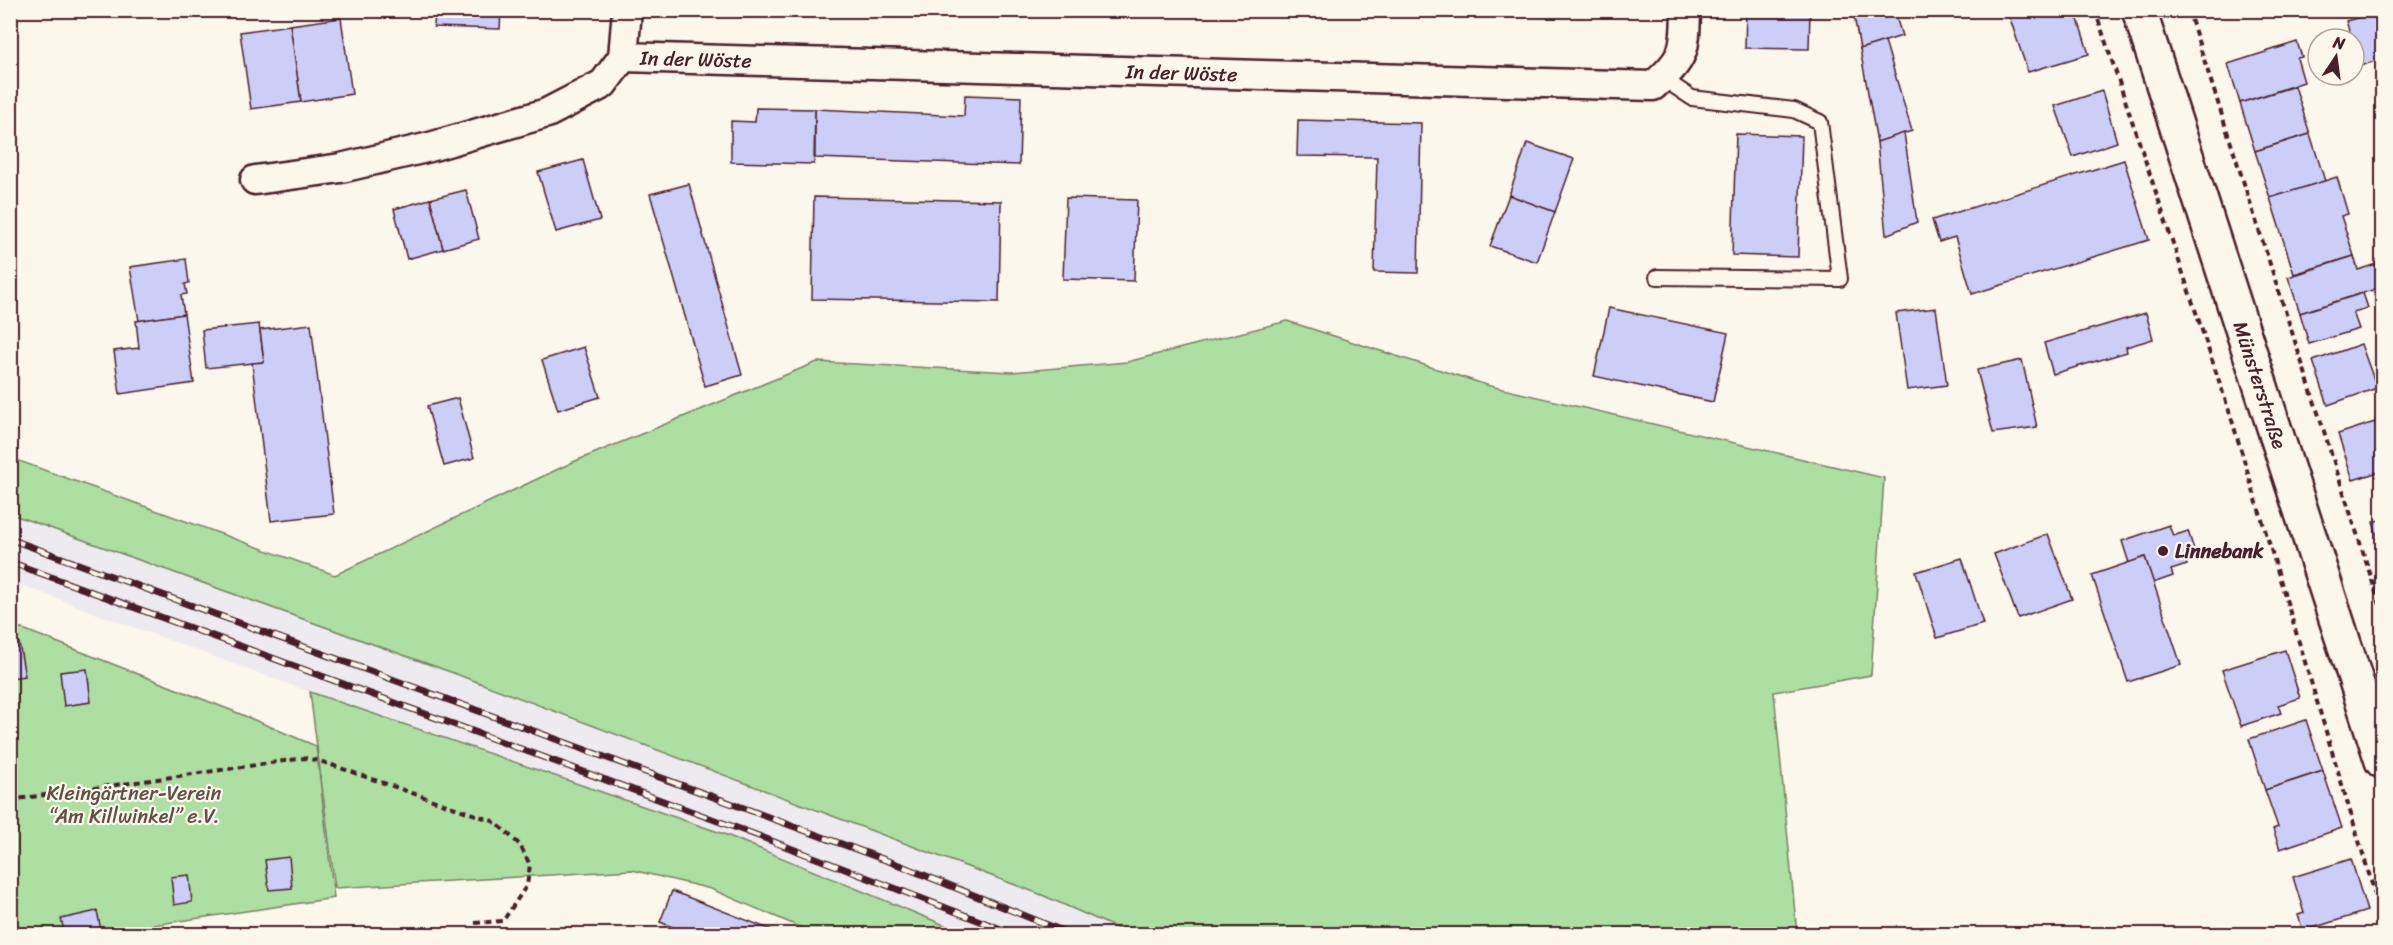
<svg xmlns="http://www.w3.org/2000/svg" width="2393" height="945" font-family="Sriracha,sans-serif">
	<rect width="100%" height="100%" fill="#fbf7ec"/>
	<filter id="ink" filterUnits="userSpaceOnUse"><feTurbulence type="fractalNoise" baseFrequency=".0167" numOctaves="2"/><feDisplacementMap in="SourceGraphic" scale="12" xChannelSelector="R" yChannelSelector="G"/><feConvolveMatrix kernelMatrix="1 2 1 2 8 2 1 2 1" color-interpolation-filters="sRGB"/></filter>
	<g filter="url(#ink)">
		<path fill="#edebef" d="M10 514 456 674 1042 895 1130 934H966L724 834 310 692 100 615 11 581Z"/>
		<g fill="#acdfa1" stroke="#7b7f66" stroke-width="1.5">
			<path d="M1287 321 1490 386 1884 478 1871 675 1774 692 1797 934H1130L1042 895 456 674 11 514V458L335 575 573 462 817 362 1012 372 1127 362Z"/>
			<path d="M10 624 233 711 316 746 334 898 93 934H11Z"/>
			<path d="M310 692 724 834 966 934H816L711 889 632 870 335 888Z"/>
		</g>
		<g fill="#cccef7" stroke="#4a1f2b" stroke-width="1.5">
			<path d="M435 10H501L500 29 434 27Z"/>
			<path d="M1746 10H1810L1809 49 1745 48Z"/>
			<path d="M1853 10H1894L1902 36 1860 49Z"/>
			<path d="M2007 10H2075L2089 54 2028 72Z"/>
			<path d="M2375 13 2382 37V59L2360 66 2354 47V39H2352L2346 21Z"/>
			<path d="M341 18 352 94 301 102 290 25Z"/>
			<path d="M290 25 301 102 251 109 240 32Z"/>
			<path d="M1885 41 1912 131 1877 142 1860 49Z"/>
			<path d="M2297 42 2302 57 2297 58 2304 82 2240 103 2228 64Z"/>
			<path d="M2295 86 2310 134 2255 151 2240 103Z"/>
			<path d="M2102 91 2117 142 2073 157 2055 106Z"/>
			<path d="M965 95 1021 97 1019 165 815 158V109L964 116Z"/>
			<path d="M756 108 815 109 814 164 731 162V121L755 122Z"/>
			<path d="M1298 120 1421 123 1418 273 1374 272 1377 157 1297 156Z"/>
			<path d="M1904 133 1917 222 1886 235 1877 142Z"/>
			<path d="M1736 134 1802 136 1798 257 1732 255Z"/>
			<path d="M2310 134 2325 181 2270 198 2255 151Z"/>
			<path d="M1527 143 1574 159 1555 212 1509 195Z"/>
			<path d="M583 160 600 220 556 232 538 172Z"/>
			<path d="M2124 160 2149 240 1972 294 1955 237 1939 242 1932 220Z"/>
			<path d="M2337 177 2348 214 2341 216 2354 256 2294 274 2270 198Z"/>
			<path d="M689 184 742 375 705 386 650 194Z"/>
			<path d="M466 190 479 239 443 249 430 199Z"/>
			<path d="M1509 195 1555 212 1537 262 1490 246Z"/>
			<path d="M814 197 1001 201 999 302 812 299Z"/>
			<path d="M1066 198 1137 200 1134 281 1063 279Z"/>
			<path d="M430 199 443 249 407 259 394 209Z"/>
			<path d="M2354 256 2358 270 2382 262V287L2300 313 2288 277Z"/>
			<path d="M186 259 189 283 185 284 187 294 181 295 184 314 139 321 130 267Z"/>
			<path d="M2363 293 2368 308 2353 312 2359 329 2309 344 2300 313Z"/>
			<path d="M1609 308 1728 333 1713 402 1594 376Z"/>
			<path d="M1936 308 1947 385 1907 390 1896 313Z"/>
			<path d="M2146 313 2153 339 2126 347 2127 352 2053 374 2044 343Z"/>
			<path d="M184 314 194 383 120 394 114 351 139 348 136 321Z"/>
			<path d="M259 324 264 362 206 368 202 330Z"/>
			<path d="M311 324 334 514 271 521 252 363 264 362 260 330Z"/>
			<path d="M2361 344 2377 388 2328 405 2313 361Z"/>
			<path d="M584 347 600 397 558 410 542 360Z"/>
			<path d="M2022 360 2037 427 1993 433 1977 370Z"/>
			<path d="M458 398 474 458 444 466 427 406Z"/>
			<path d="M2378 421 2382 437V471L2353 480 2338 434Z"/>
			<path d="M2382 519V554L2373 522Z"/>
			<path d="M2169 525 2173 536 2188 531 2196 556 2185 560 2187 565 2171 570 2173 576 2153 583 2145 557 2129 563 2122 541Z"/>
			<path d="M2048 534 2072 599 2018 618 1994 554Z"/>
			<path d="M2145 557 2181 665 2128 682 2092 575Z"/>
			<path d="M1962 558 1983 624 1937 638 1916 572Z"/>
			<path d="M19 643 25 676 10 678V645Z"/>
			<path d="M2285 650 2300 698 2278 705 2281 713 2241 726 2222 670Z"/>
			<path d="M87 669 91 702 64 706 60 672Z"/>
			<path d="M2306 720 2323 771 2265 790 2249 739Z"/>
			<path d="M2323 771 2342 828 2280 849 2273 829 2278 827 2265 790Z"/>
			<path d="M289 857 292 888 269 890 265 860Z"/>
			<path d="M2351 859 2367 911 2303 931 2298 915 2304 913 2293 877Z"/>
			<path d="M189 875 192 902 174 905 171 877Z"/>
			<path d="M672 891 782 934H690L660 922Z"/>
			<path d="M97 911 101 930 82 934H65L61 919Z"/>
			<rect x="325" y="931" width="31" height="3"/>
			<path d="M456 932V934H396V933Z"/>
			<rect x="496" y="933" width="29" height="1"/>
		</g>
		<g fill="none" stroke-linecap="round" stroke-linejoin="round">
			<g stroke="#4a1f2b" stroke-width="18">
				<path id="lane" d="M1657 277 1840 279 1820 122 1794 110 1692 98 1662 78"/>
			</g>
			<g stroke="#4a1f2b" stroke-width="33">
				<g id="street">
					<path id="s1" d="M627 10 623 57 1653 86C1685 58 1685 51 1686 10"/>
					<path d="M255 180 341 168 430 147 547 113 603 84 623 57"/>
				</g>
			</g>
			<g stroke="#4a1f2b" stroke-width="38">
				<g id="primary">
					<path id="s2" d="M2139 10 2382 761"/>
				</g>
			</g>
			<g stroke="#4a1f2b" stroke-width="4" stroke-dasharray="6 4.5" stroke-linecap="butt">
				<path d="M2095 10 2231 417 2382 917"/>
				<path d="M2188 10 2382 611"/>
				<path d="M10 800 305 758 320 761 493 821 504 830 520 845 530 865 527 885 503 921 474 923"/>
			</g>
			<use href="#lane" stroke="#fbf7ec" stroke-width="14"/>
			<use href="#street" stroke="#fbf7ec" stroke-width="28"/>
			<use href="#primary" stroke="#fbf7ec" stroke-width="33"/>
			<g stroke="#4a1f2b" stroke-width="7">
				<g id="rail">
					<path d="M10 539 899 865 1070 934"/>
					<path d="M10 562 756 835 1014 934"/>
				</g>
			</g>
			<use href="#rail" stroke="#fbf7ec" stroke-width="4.5" stroke-dasharray="14" stroke-linecap="butt"/>
		</g>
	</g>
	<circle fill="#4a1f2b" stroke="#fbf7ec" stroke-width="2" cx="2163" cy="551" r="6"/>
	<g text-anchor="middle" dominant-baseline="central" stroke-width="4.5" stroke-linejoin="round" paint-order="stroke">
		<g font-size="20" fill="#4a1f2b" stroke="#fbf7ec">
			<text stroke="none"><textPath href="#s1" startOffset="120">In der Wöste</textPath></text>
			<text stroke="none"><textPath href="#s1" startOffset="606">In der Wöste</textPath></text>
			<text stroke="none"><textPath href="#s2" startOffset="394">Münsterstraße</textPath></text>
		</g>
		<g font-size="20" font-weight="bold" fill="#4a1f2b" stroke="#fbf7ec" text-anchor="start">
			<text x="2175" y="551">Linnebank</text>
		</g>
		<g font-size="20" fill="#624f48" stroke="#fbf7ec">
			<text x="134" y="793">Kleingärtner-Verein<tspan x="134" dy="23">“Am Killwinkel” e.V.</tspan></text>
		</g>
	</g>
	<rect width="2393" height="945" fill="none" stroke="#fbf7ec" stroke-width="36"/>
	<rect x="18" y="18" width="2357" height="909" fill="none" stroke="#4a1f2b" stroke-width="2" filter="url(#ink)"/>
	<g transform="translate(2336 57) rotate(13)"><circle r="28" fill="#fbf7ec" stroke="#b4a19f" stroke-width="1.5"/>
	<path d="M0-4.5L10 22L0 15L-10 22Z" fill="#4a1f2b"/>
	<text y="-9" font-size="16" font-weight="bold" text-anchor="middle" fill="#4a1f2b">N</text>
	</g>
</svg>
